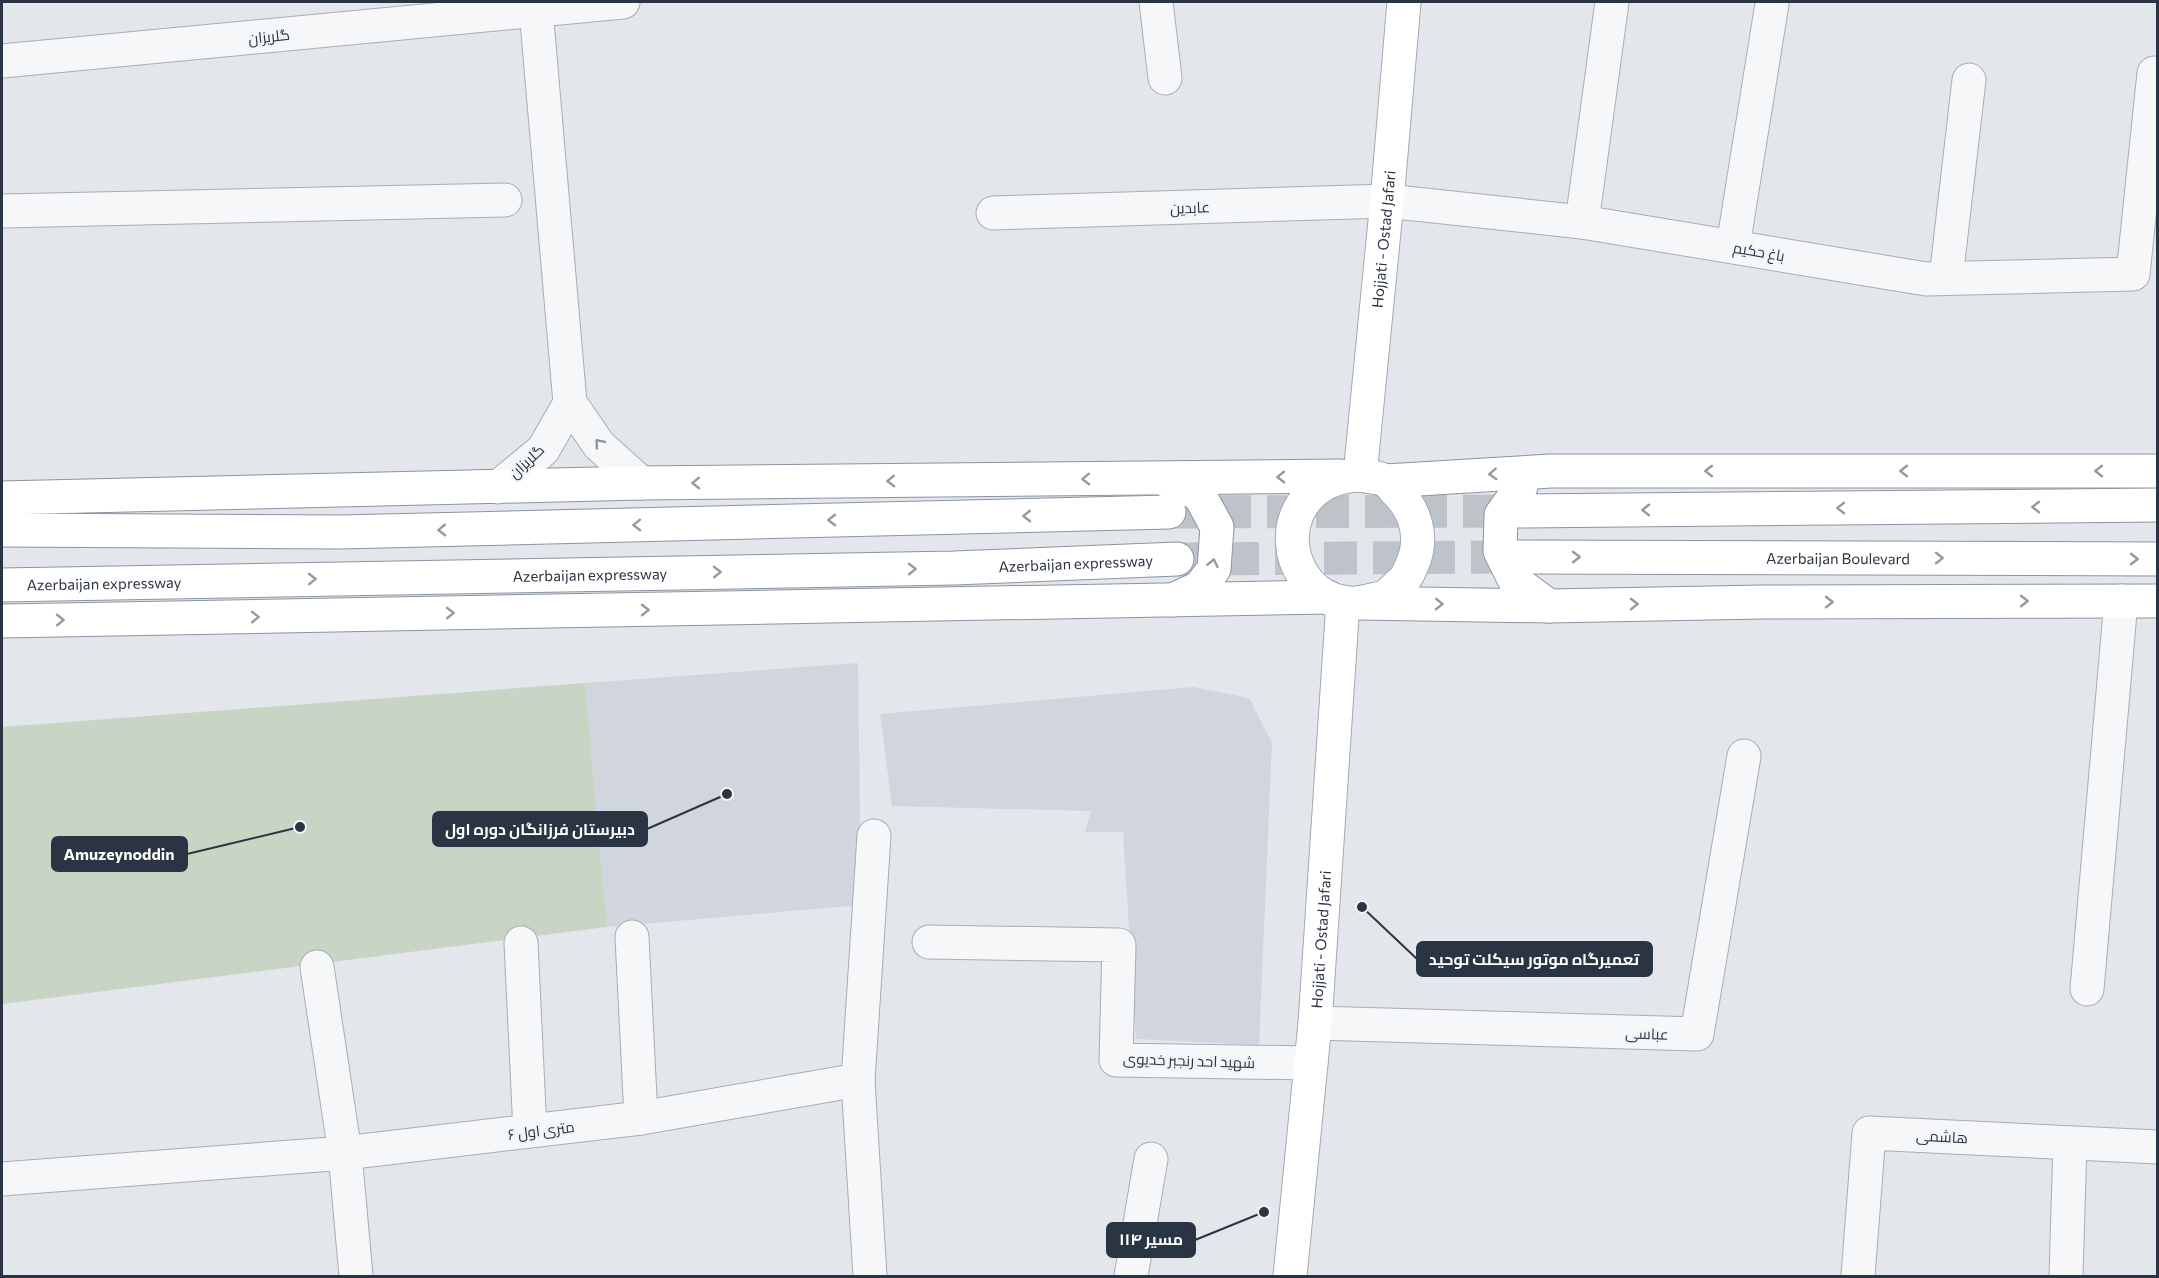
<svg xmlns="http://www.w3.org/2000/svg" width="2159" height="1278" font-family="Commissioner,Cairo,sans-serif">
	<rect width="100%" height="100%" fill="#e3e6eb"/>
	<g fill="#d1d5dd">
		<path d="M858 663 861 905 607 927 585 683Z"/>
		<path d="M1194 687 1249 698 1272 743 1259 1045 1136 1039 1123 832H1085L1091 811 892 806 880 714Z"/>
	</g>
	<path fill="#c8d4c4" d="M585 683 607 927 2 1004V727Z"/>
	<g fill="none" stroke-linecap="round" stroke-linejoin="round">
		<g stroke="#bec2c9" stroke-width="33" stroke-dasharray="33 16" stroke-linecap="butt">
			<path d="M1169 512 1519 511"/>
			<path d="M1177 559 1517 557"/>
		</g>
		<g stroke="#a8adb5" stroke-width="35">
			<g id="minor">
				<path d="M1156 2 1165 78"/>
				<path d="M536 10 570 403"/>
				<path d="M2 61 623 2"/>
				<path d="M2 211 505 200"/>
				<path d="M993 213 1387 201 1582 222 1926 279 2133 274 2154 73"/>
				<path d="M1582 222 1612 2"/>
				<path d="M1733 246 1772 4"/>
				<path d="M1946 278 1969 80"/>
				<path d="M498 487 543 450 570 403 599 445 641 483"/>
				<path d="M632 937 641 1118"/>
				<path d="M929 942 1119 945 1116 1060 1311 1063"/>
				<path d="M521 943 530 1131"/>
				<path d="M2087 989 2121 601"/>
				<path d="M1315 1023 1697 1034 1744 756"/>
				<path d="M2 1179 345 1153 317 967"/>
				<path d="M356 1276 345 1153 641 1118 858 1080"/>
				<path d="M870 1276 858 1080 874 836"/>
				<path d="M1131 1276 1151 1159"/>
				<path d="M1858 1276 1869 1133 2158 1147"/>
				<path d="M2066 1276 2070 1143"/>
			</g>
		</g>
		<g stroke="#a2aab6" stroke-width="35">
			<g id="major">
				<path id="s1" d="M1360 475 1387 201 1404 2"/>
				<path d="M1360 475C1367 477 1380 477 1386 481 1390 483 1393 488 1396 491 1416 511 1424 538 1412 565 1409 571 1408 576 1403 581 1398 585 1392 592 1386 596 1381 599 1374 599 1368 601 1313 616 1273 551 1302 505 1315 484 1336 476 1360 475Z"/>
				<path id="s2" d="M1290 1276 1315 1023 1343 602"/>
			</g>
		</g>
		<g stroke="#8a94a1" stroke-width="35">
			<g id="highway">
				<path d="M1166 480 1199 494 1217 527 1214 569 1199 588 1173 600"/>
				<path d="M1386 481 1551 471H2158"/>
				<path d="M1521 487 1501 515 1500 551 1515 581 1549 606"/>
				<path d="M2 498 641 483 1340 476"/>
				<path d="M1519 511 2158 505"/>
				<path d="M2 530 341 532 1169 512"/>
				<path id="s3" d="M1517 557 2158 559"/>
				<path id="s4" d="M2 585 954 568 1177 559"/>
				<path d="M1359 603 1549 606 1762 602 2158 601"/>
				<path d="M2 621 1328 597"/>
			</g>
		</g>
		<use href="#minor" stroke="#f5f7f9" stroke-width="33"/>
		<use href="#major" stroke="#fff" stroke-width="33"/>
		<use href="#highway" stroke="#fff" stroke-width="33"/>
	</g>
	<defs><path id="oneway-chevron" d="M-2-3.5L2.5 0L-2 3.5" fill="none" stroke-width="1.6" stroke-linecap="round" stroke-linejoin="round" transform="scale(1.5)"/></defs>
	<use stroke="#90969e" href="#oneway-chevron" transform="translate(599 443) rotate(-130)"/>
	<g stroke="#959aa1">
		<use href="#oneway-chevron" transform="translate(1709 471) rotate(-180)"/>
		<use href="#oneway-chevron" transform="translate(1904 471) rotate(-180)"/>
		<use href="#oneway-chevron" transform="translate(2099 471) rotate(-180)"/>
		<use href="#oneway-chevron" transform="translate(1493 474) rotate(177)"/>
		<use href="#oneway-chevron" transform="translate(1281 477) rotate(179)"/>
		<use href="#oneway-chevron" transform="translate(1086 479) rotate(179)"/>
		<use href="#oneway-chevron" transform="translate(891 481) rotate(179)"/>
		<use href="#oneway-chevron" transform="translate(696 483) rotate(179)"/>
		<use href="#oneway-chevron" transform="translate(2036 507) rotate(180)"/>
		<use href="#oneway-chevron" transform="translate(1841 508) rotate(180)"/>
		<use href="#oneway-chevron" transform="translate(1646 510) rotate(180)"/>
		<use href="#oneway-chevron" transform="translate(1027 516) rotate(179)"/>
		<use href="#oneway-chevron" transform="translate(832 520) rotate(179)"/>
		<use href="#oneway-chevron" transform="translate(637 525) rotate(179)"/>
		<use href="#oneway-chevron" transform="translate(442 530) rotate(179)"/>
		<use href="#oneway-chevron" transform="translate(1576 557)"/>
		<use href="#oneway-chevron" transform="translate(1939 558)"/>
		<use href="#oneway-chevron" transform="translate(2134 559)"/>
		<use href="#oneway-chevron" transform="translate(1213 563) rotate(-78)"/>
		<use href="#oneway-chevron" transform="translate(912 569) rotate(-1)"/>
		<use href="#oneway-chevron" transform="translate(717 572) rotate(-1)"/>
		<use href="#oneway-chevron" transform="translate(312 579) rotate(-1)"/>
		<use href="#oneway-chevron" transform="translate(2024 601)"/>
		<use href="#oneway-chevron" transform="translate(1829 602)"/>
		<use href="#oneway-chevron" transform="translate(1439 604) rotate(1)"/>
		<use href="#oneway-chevron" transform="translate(1634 604) rotate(-1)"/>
		<use href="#oneway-chevron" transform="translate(645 610) rotate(-1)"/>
		<use href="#oneway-chevron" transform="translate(450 613) rotate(-1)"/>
		<use href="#oneway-chevron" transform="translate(255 617) rotate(-1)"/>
		<use href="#oneway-chevron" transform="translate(60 620) rotate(-1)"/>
	</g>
	<g text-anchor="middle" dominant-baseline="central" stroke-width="4.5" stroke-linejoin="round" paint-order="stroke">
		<g font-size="15" fill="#2b3443" stroke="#f2f5f8">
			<text transform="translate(269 36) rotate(-6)">گلریزان</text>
			<text transform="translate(1190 207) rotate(-2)">عابدین</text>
			<text stroke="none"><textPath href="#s1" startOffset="237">Hojjati - Ostad Jafari</textPath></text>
			<text transform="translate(1759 251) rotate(10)">باغ حکیم</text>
			<text transform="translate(526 461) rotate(-43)">گلریزان</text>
			<text stroke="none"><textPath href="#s3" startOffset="321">Azerbaijan Boulevard</textPath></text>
			<text stroke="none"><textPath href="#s4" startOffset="1074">Azerbaijan expressway</textPath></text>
			<text stroke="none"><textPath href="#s4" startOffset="588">Azerbaijan expressway</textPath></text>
			<text stroke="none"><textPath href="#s4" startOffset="102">Azerbaijan expressway</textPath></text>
			<text stroke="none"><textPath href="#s2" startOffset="338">Hojjati - Ostad Jafari</textPath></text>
			<text transform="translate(1647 1033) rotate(2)">عباسی</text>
			<text transform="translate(1189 1060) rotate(2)">شهید احد رنجبر خدیوی</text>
			<text transform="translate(541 1130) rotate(-7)">۶ متری اول</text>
			<text transform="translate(1942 1136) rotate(3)">هاشمی</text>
		</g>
	</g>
	<path fill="none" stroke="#2b3443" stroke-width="2" d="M727 794L647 829M300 827L187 854M1362 907L1417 959M1264 1212L1195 1240"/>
	<g fill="#2b3443" stroke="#f2f5f8" stroke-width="2">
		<circle cx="727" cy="794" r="6"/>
		<circle cx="300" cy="827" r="6"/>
		<circle cx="1362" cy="907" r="6"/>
		<circle cx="1264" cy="1212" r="6"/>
	</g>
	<g fill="#2b3443" stroke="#2b3443" stroke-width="2">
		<rect x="433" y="812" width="214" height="34" rx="6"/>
		<rect x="52" y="837" width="135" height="34" rx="6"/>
		<rect x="1417" y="942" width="235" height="34" rx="6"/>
		<rect x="1107" y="1223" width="88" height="34" rx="6"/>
	</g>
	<g font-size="16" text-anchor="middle" font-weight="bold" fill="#fff">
		<text x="540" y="835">دبیرستان فرزانگان دوره اول</text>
		<text x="119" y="860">Amuzeynoddin</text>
		<text x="1534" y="965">تعمیرگاه موتور سیکلت توحید</text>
		<text x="1151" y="1245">مسیر ۱۱۴</text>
	</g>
	<rect width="2159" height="1278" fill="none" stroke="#2b3443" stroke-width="6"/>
</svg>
